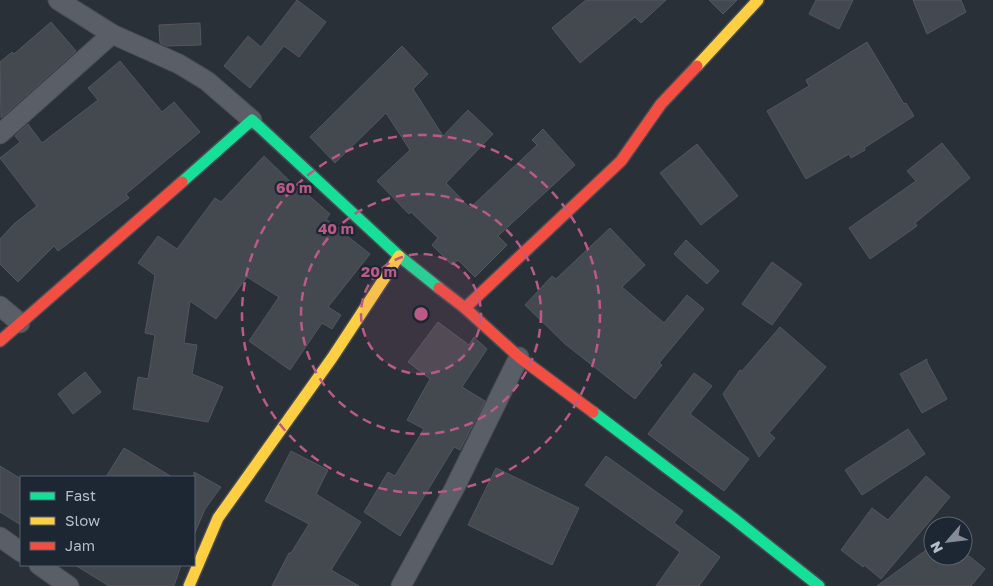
<svg xmlns="http://www.w3.org/2000/svg" width="993" height="586" font-family="'Golos Text',sans-serif">
	<rect width="100%" height="100%" fill="#2a3038"/>
	<g fill="#444950" stroke="#52575f">
		<path d="M297 0 326 22 299 57 284 46 250 88 224 66 248 36 261 47Z"/>
		<path d="M586 0H666L641 23 635 17 580 63 552 28Z"/>
		<path d="M709 0H737L723 14Z"/>
		<path d="M816 0H853L839 29 809 14Z"/>
		<path d="M913 0H961L966 12 927 34Z"/>
		<path d="M51 22 76 51 1 118 0 62 12 52 14 54Z"/>
		<path d="M200 23 201 45 167 46 160 43 159 25Z"/>
		<path d="M867 42 904 104 906 103 914 116 864 148 865 150 851 158 849 154 806 179 767 111 809 86 806 80Z"/>
		<path d="M402 46 428 74 413 89 443 136 468 110 493 134 446 183 470 208 537 145 532 140 543 129 575 165 498 236 507 245 475 277 458 260 452 265 432 245 438 238 411 212 409 214 377 181 410 150 386 113 335 163 310 137Z"/>
		<path d="M120 61 162 112 174 102 200 132 126 194 129 198 58 251 54 246 18 282 0 264V239L15 223 37 206 0 158 20 142 15 136 28 124 42 143 98 100 88 88Z"/>
		<path d="M942 143 970 178 915 223 917 226 870 259 849 228 916 181 907 171Z"/>
		<path d="M697 144 738 196 701 225 660 173Z"/>
		<path d="M264 156 305 196 307 194 330 214 326 219 370 254 328 307 341 315 332 329 322 323 290 370 249 341 279 297 247 277 216 319 190 301 184 343 197 345 192 374 223 387 208 422 133 409 138 377 148 379 155 335 145 333 155 275 138 263 158 236 177 249 215 198 221 202Z"/>
		<path d="M610 228 645 265 622 287 664 323 687 295 704 309 659 363 662 365 635 399 565 344 525 305 552 276 556 279Z"/>
		<path d="M686 240 719 271 707 284 674 254Z"/>
		<path d="M772 262 802 284 772 325 742 304Z"/>
		<path d="M438 322 469 345 474 337 487 349 462 387 485 401 460 450 454 447 400 536 364 512 388 472 395 476 424 429 407 420 430 379 408 362Z"/>
		<path d="M780 327 826 367 769 433 775 438 759 457 723 394 740 370 742 371Z"/>
		<path d="M927 359V362L947 399 922 413 900 374Z"/>
		<path d="M85 372 101 392 73 414 58 394Z"/>
		<path d="M694 373 712 386 690 414 749 459 724 491 648 434Z"/>
		<path d="M908 429 925 454 862 495 845 470Z"/>
		<path d="M124 448 172 477H106Z"/>
		<path d="M291 451 328 470 316 494 361 522 331 570 359 586H272L289 553H291L309 524 265 501Z"/>
		<path d="M606 456 683 511 674 523 720 557 699 586H656L680 552 585 485Z"/>
		<path d="M0 466 21 479V525L0 512Z"/>
		<path d="M496 468 579 508 552 565 468 525Z"/>
		<path d="M194 472 221 487 205 509 194 535Z"/>
		<path d="M926 476 950 497 881 579 864 565 863 567 841 550 872 508 888 520Z"/>
		<path d="M933 545V556H969L985 569 971 586H877Z"/>
		<path d="M75 565H181L174 586H109Z"/>
	</g>
	<g fill="none" stroke-linecap="round" stroke-linejoin="round">
		<g stroke="#484c53" stroke-width="21">
			<g id="street">
				<path d="M58 0 112 34 179 64 207 81 252 120"/>
				<path d="M0 134 112 34"/>
				<path d="M0 306 20 323"/>
				<path d="M0 537 21 552"/>
				<path d="M39 565 69 586"/>
				<path d="M401 586 454 489 519 357"/>
			</g>
		</g>
		<g stroke="#484c53" stroke-width="14">
			<g id="fast">
				<path d="M182 182 252 120 399 256 439 288"/>
				<path d="M593 412 733 518 819 586"/>
			</g>
		</g>
		<g stroke="#484c53" stroke-width="14">
			<g id="slow">
				<path d="M697 66 758 0"/>
				<path d="M189 586 218 518 332 358 399 256"/>
			</g>
		</g>
		<g stroke="#484c53" stroke-width="14">
			<g id="jam">
				<path d="M439 288 465 308 519 357 593 412"/>
				<path d="M465 308 621 161 661 104 697 66"/>
				<path d="M0 341 182 182"/>
			</g>
		</g>
		<use href="#street" stroke="#5a5e66" stroke-width="19"/>
		<use href="#fast" stroke="#16e098" stroke-width="11"/>
		<use href="#slow" stroke="#ffcf43" stroke-width="11"/>
		<use href="#jam" stroke="#f24e42" stroke-width="11"/>
	</g>
	<circle cx="421" cy="314" r="60" fill="#bc5a87" fill-opacity=".12"/>
	<g fill="none" stroke="#bc5a87" stroke-width="2.5" stroke-dasharray="9 6">
		<circle cx="421" cy="314" r="60"/>
		<circle cx="421" cy="314" r="120"/>
		<circle cx="421" cy="314" r="179"/>
	</g>
	<circle cx="421" cy="314" r="8" fill="#bc5a87" stroke="#1d2633" stroke-width="2.5"/>
	<g font-size="15" text-anchor="middle" font-weight="bold" fill="#bc5a87" stroke="#1d2633" stroke-width="4.5" stroke-linejoin="round" paint-order="stroke">
		<text x="294" y="193">60 m</text>
		<text x="336" y="234">40 m</text>
		<text x="379" y="277">20 m</text>
	</g>
	<rect x="20" y="476" width="175" height="90" fill="#1d2633" stroke="#59626f"/>
	<rect x="30" y="492" width="25" height="8" fill="#16e098" stroke="#59626f"/>
	<text x="65" y="501" font-size="15" fill="#b4bcc9">Fast</text>
	<rect x="30" y="517" width="25" height="8" fill="#ffcf43" stroke="#59626f"/>
	<text x="65" y="526" font-size="15" fill="#b4bcc9">Slow</text>
	<rect x="30" y="542" width="25" height="8" fill="#f24e42" stroke="#59626f"/>
	<text x="65" y="551" font-size="15" fill="#b4bcc9">Jam</text>
	<g transform="translate(948 541) rotate(242)"><circle r="24" fill="#1d2633" stroke="#59626f"/>
	<path d="M0-4L9 19L0 12L-9 19Z" fill="#848b96"/>
	<text y="-8" font-size="14" font-weight="bold" text-anchor="middle" fill="#b4bcc9">N</text>
	</g>
</svg>
